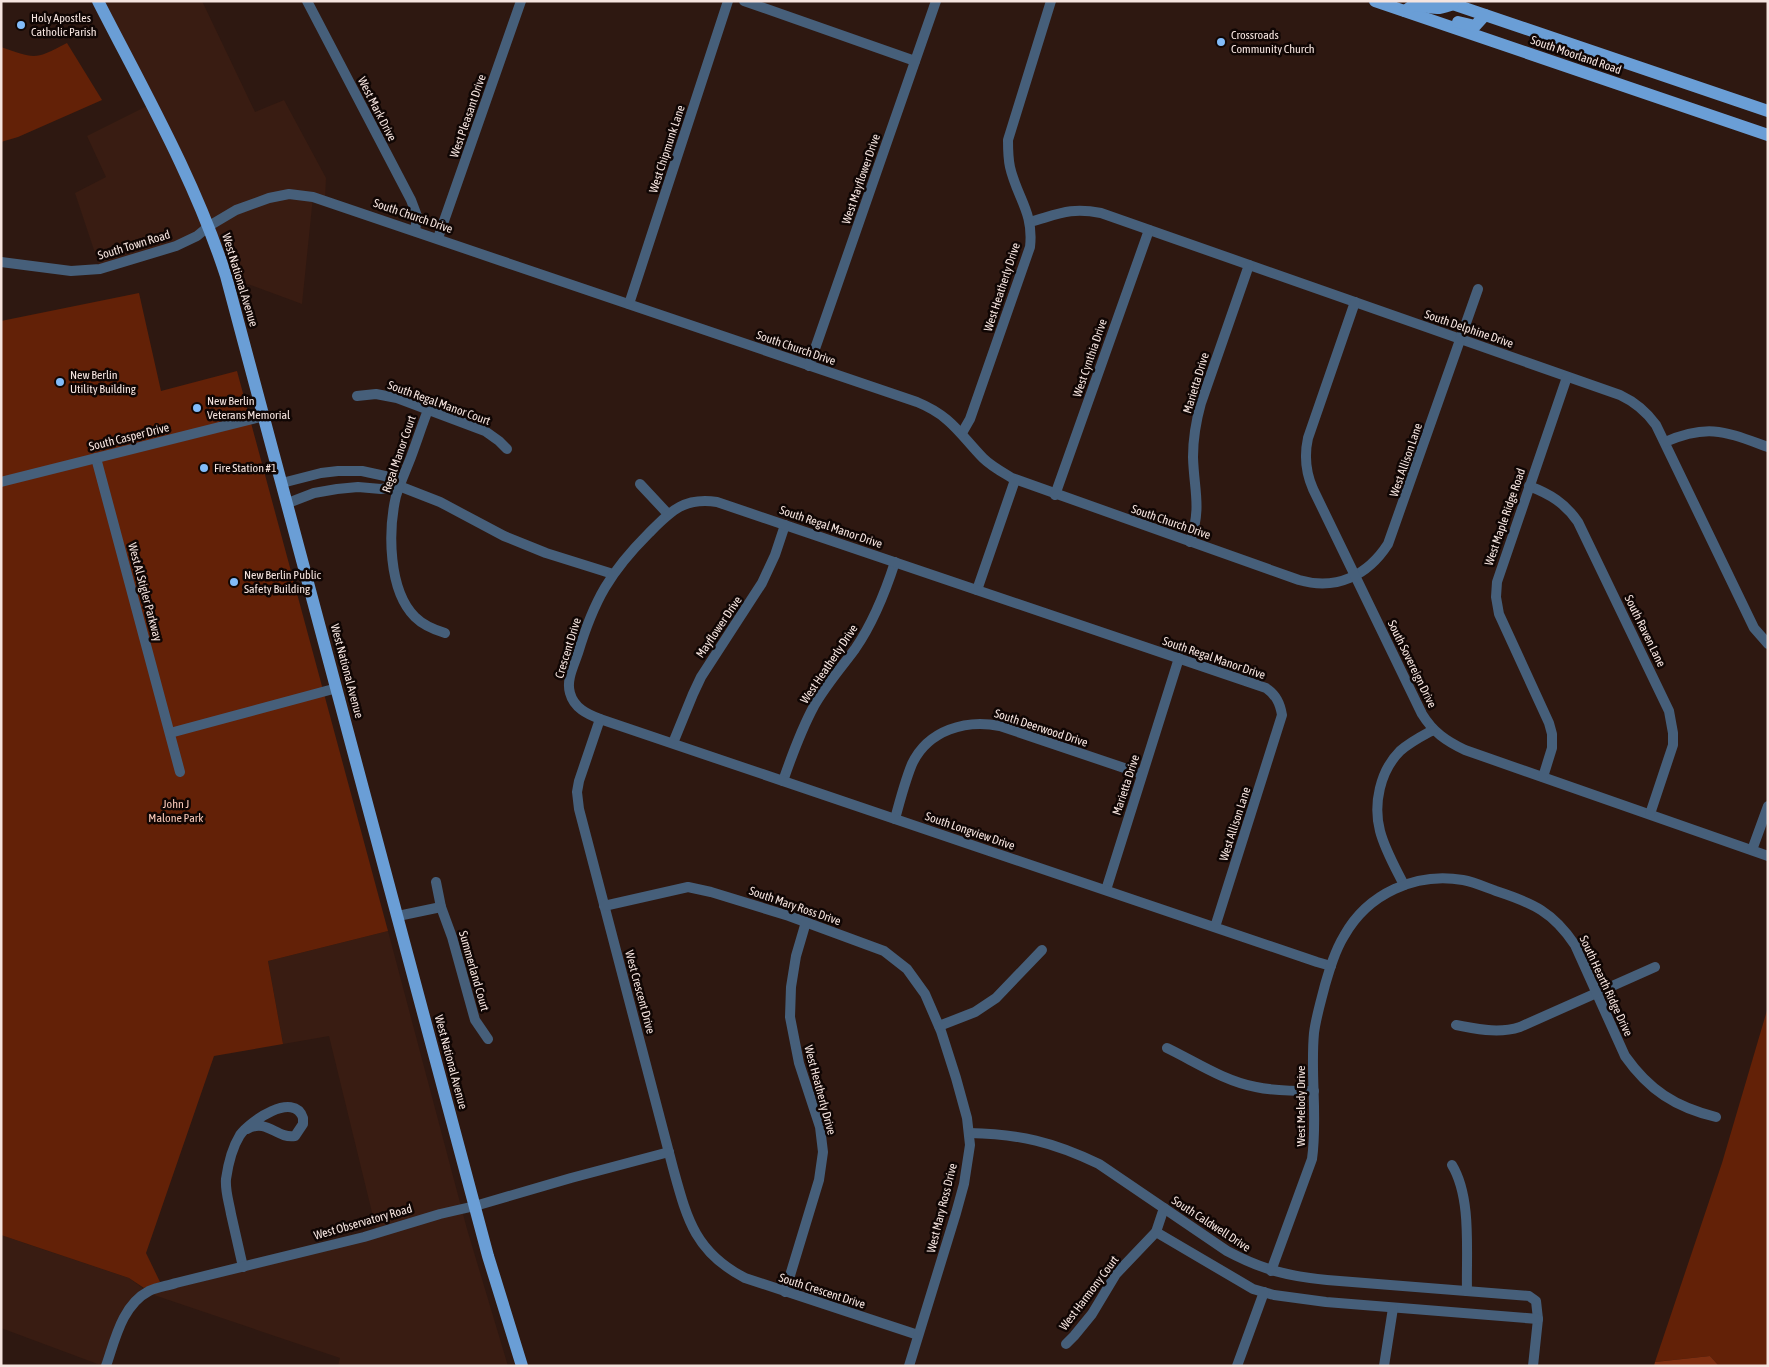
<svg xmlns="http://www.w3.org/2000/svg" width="1769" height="1367" font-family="'Asap Condensed',sans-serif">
	<rect width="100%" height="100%" fill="#2e1811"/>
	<g fill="#391c12">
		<path d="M98 1H202L255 112 284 100 326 178 325 200 313 197 302 304 226 276 209 226 197 236 100 268 75 193 106 177 87 136 151 104Z"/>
		<path d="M388 931 467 1229 508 1366H338L340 1358 151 1294 378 1237 329 1036 283 1044 268 961Z"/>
		<path d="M1 1235 129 1278 148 1292 138 1299 103 1366 1 1328Z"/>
	</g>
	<g fill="#632107">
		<path d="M67 43 102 100 18 137 1 142V47C35 59 35 60 67 43Z"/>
		<path d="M139 293 161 391 237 371 388 931 268 961 283 1044 214 1056 146 1253 160 1282 144 1288 129 1278 1 1235V321Z"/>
		<path d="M1768 1007V1366H1719L1710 1356 1655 1362 1722 1163Z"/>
	</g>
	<path fill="#7f2f11" d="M1710 1356 1719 1366H1654L1655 1362Z"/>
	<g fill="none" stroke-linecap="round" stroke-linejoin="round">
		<g stroke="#465f7a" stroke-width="10">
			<path d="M307 1 411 200 417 216 415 231"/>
			<path d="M744 1 915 61"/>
			<path d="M1030 222C1059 214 1070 207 1101 213L1620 395C1635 402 1646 411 1656 425L1754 628 1768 644"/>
			<path d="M438 238 521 1"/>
			<path d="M1 262 71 271 100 269 176 246 197 236 209 226 236 210 269 198 289 194 313 197 917 402C951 416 959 433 983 458 991 466 1002 472 1012 478L1299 580C1337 591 1368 575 1388 544L1478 289"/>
			<path d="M1355 302 1308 438C1304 456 1306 473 1313 489L1422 714C1433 732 1446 741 1465 750L1768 856"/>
			<path d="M629 304 728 1"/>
			<path d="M809 366 936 1"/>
			<path d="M357 396 376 394 397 398 485 431 499 441 507 449"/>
			<path d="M428 410C422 425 417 441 411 457 406 470 400 483 396 496 388 531 388 590 415 617 423 625 435 630 445 633"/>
			<path d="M962 433 970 419 1030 247C1034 212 1017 198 1010 167 1008 158 1008 149 1008 140L1051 1"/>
			<path d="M1665 442C1709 423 1726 432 1768 447"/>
			<path d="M96 458 180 772"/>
			<path d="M1 482 264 416"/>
			<path d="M282 483 321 473 338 471H362L385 476 399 486 440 502 504 536 546 553 613 574"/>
			<path d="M640 484 668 514"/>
			<path d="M1529 486C1550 494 1565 503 1578 522L1669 711 1673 733V745L1650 814"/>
			<path d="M1055 495 1149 230"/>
			<path d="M288 503 314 493 337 489 358 487 381 489 399 486"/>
			<path d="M1190 542C1202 507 1194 491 1193 457 1193 439 1196 421 1201 403L1249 265"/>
			<path d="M977 590 1015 480"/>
			<path d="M600 719 579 781 577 792 579 809 673 1168C687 1219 695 1252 745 1278L918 1335"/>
			<path d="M170 733 337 688"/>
			<path d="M673 743 693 694 701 677 762 583 775 555 785 525"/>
			<path d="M1543 777 1552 748V734L1549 723 1499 614 1496 597 1497 582 1567 377"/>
			<path d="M783 781C792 755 801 730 814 706 826 685 841 668 855 649 873 623 885 593 895 562"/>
			<path d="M895 819C900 800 905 781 912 764 928 730 966 719 1000 726L1142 774"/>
			<path d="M1752 850 1768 806"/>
			<path d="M436 882 441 907 452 937 475 1020 488 1039"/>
			<path d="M1404 885C1395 867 1385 850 1380 831 1373 804 1380 771 1400 751 1410 742 1422 736 1433 730"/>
			<path d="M1106 890 1179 658"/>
			<path d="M604 906 688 887 711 892 789 916 884 951 907 969 925 994 941 1031 956 1078 967 1118 970 1145 964 1184 956 1213 909 1366"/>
			<path d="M398 916 441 907"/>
			<path d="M1215 927 1282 715C1280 703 1276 695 1266 688L717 502C684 497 671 511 649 533 610 572 594 600 578 653 574 665 566 680 570 693 574 708 587 714 600 719L1317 962 1331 966"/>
			<path d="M1456 1025C1478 1029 1498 1034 1520 1027L1655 967"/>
			<path d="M939 1026 975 1012 996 998 1042 950"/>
			<path d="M1167 1048C1196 1062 1224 1081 1256 1087 1274 1091 1295 1091 1314 1091"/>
			<path d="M969 1133C1020 1134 1053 1142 1099 1164L1227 1251C1263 1270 1287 1276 1327 1280L1529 1296 1536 1301 1538 1319 1533 1366"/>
			<path d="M1452 1165C1472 1198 1466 1253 1467 1291"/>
			<path d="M1156 1232 1253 1289 1274 1295 1326 1302 1538 1319"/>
			<path d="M243 1267C239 1249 235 1231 231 1214 229 1202 225 1191 226 1179 228 1165 232 1148 240 1135 250 1121 294 1091 303 1118V1124L295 1136C276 1139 268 1118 247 1129"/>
			<path d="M1271 1271 1312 1159C1318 1117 1310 1075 1314 1033 1316 1017 1321 1001 1325 985 1330 968 1335 951 1344 936 1368 893 1416 872 1463 880 1474 882 1485 887 1496 891 1533 903 1553 912 1575 945L1625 1056C1649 1090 1675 1107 1716 1117"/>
			<path d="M785 1292 819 1180 823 1152 820 1127 799 1063 790 1017 791 987 796 956 806 922"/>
			<path d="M1066 1344 1074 1336 1092 1314 1116 1274 1156 1232 1164 1208"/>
			<path d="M106 1366C115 1340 122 1305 149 1291 157 1287 167 1286 176 1283L364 1237 440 1214 475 1206 571 1178 669 1152"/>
			<path d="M1237 1366 1264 1292"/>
			<path d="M1384 1366 1393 1308"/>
		</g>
		<g stroke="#6a9ed6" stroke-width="12">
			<path d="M98 1C144 91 195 180 226 276L488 1256 522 1366"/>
			<path d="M1375 1 1768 135"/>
			<path d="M1444 1 1768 111"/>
			<path d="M1405 11C1417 0 1422 8 1437 8 1443 8 1447 6 1453 4"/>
			<path d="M1458 22 1475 26 1485 15"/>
		</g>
	</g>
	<g fill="#82bcfa" stroke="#100604" stroke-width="2">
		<circle cx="21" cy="25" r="5"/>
		<circle cx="1221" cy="42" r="5"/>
		<circle cx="60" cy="382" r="5"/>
		<circle cx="197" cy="408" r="5"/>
		<circle cx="204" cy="468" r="5"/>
		<circle cx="234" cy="582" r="5"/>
	</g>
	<g text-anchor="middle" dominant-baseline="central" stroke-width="5" stroke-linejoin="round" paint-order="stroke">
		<g font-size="12" fill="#f5e4df" stroke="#100604" text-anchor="start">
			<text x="31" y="18">Holy Apostles<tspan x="31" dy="14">Catholic Parish</tspan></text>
			<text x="1231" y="35">Crossroads<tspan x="1231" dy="14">Community Church</tspan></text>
			<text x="70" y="375">New Berlin<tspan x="70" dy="14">Utility Building</tspan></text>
			<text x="207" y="401">New Berlin<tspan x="207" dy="14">Veterans Memorial</tspan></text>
			<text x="214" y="468">Fire Station #1</text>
			<text x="244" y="575">New Berlin Public<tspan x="244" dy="14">Safety Building</tspan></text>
		</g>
		<g font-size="12" fill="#f5e4df" stroke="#100604">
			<text transform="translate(1576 55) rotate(19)">South Moorland Road</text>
			<text transform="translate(377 109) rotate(63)">West Mark Drive</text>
			<text transform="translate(468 116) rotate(-71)">West Pleasant Drive</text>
			<text transform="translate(667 149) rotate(-72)">West Chipmunk Lane</text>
			<text transform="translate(861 179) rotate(-71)">West Mayflower Drive</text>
			<text transform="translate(413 216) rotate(19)">South Church Drive</text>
			<text transform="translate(134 245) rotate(-17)">South Town Road</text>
			<text transform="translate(240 280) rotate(73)">West National Avenue</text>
			<text transform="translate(1002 287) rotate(-72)">West Heatherly Drive</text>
			<text transform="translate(1469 329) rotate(19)">South Delphine Drive</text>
			<text transform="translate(796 348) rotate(19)">South Church Drive</text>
			<text transform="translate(1090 358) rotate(-71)">West Cynthia Drive</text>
			<text transform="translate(1196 383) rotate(-73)">Marietta Drive</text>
			<text transform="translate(439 403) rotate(20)">South Regal Manor Court</text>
			<text transform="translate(129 437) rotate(-14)">South Casper Drive</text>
			<text transform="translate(399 454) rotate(-71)">Regal Manor Court</text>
			<text transform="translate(1406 460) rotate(-71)">West Allison Lane</text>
			<text transform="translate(1505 517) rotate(-71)">West Maple Ridge Road</text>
			<text transform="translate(1171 522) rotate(19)">South Church Drive</text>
			<text transform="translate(831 527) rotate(19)">South Regal Manor Drive</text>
			<text transform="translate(145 592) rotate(75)">West Al Stigler Parkway</text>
			<text transform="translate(719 627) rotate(-56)">Mayflower Drive</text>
			<text transform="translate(1645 631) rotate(64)">South Raven Lane</text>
			<text transform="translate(568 648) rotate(-73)">Crescent Drive</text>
			<text transform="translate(1214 658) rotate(19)">South Regal Manor Drive</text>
			<text transform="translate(829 664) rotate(-56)">West Heatherly Drive</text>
			<text transform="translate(1412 664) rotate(64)">South Sovereign Drive</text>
			<text transform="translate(347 671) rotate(75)">West National Avenue</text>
			<text transform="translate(1041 728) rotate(18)">South Deerwood Drive</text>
			<text transform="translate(1126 785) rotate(-72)">Marietta Drive</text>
			<text transform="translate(1235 824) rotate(-72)">West Allison Lane</text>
			<text transform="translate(970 831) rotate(19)">South Longview Drive</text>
			<text transform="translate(795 906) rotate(19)">South Mary Ross Drive</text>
			<text transform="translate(474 971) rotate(74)">Summerland Court</text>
			<text transform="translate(1606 986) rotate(65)">South Hearth Ridge Drive</text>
			<text transform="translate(640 992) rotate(75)">West Crescent Drive</text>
			<text transform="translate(451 1062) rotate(75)">West National Avenue</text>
			<text transform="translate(820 1090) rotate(75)">West Heatherly Drive</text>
			<text transform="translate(1301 1106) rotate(-90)">West Melody Drive</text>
			<text transform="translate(942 1208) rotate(-76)">West Mary Ross Drive</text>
			<text transform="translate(363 1222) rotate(-16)">West Observatory Road</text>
			<text transform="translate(1211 1224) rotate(33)">South Caldwell Drive</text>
			<text transform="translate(822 1291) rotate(18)">South Crescent Drive</text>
			<text transform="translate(1089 1293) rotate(-53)">West Harmony Court</text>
		</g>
		<g font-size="12" fill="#f8c8b8" stroke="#100604">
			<text x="176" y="804">John J<tspan x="176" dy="14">Malone Park</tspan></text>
		</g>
	</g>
	<rect width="1769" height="1367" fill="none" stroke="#f5e4df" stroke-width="5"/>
</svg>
